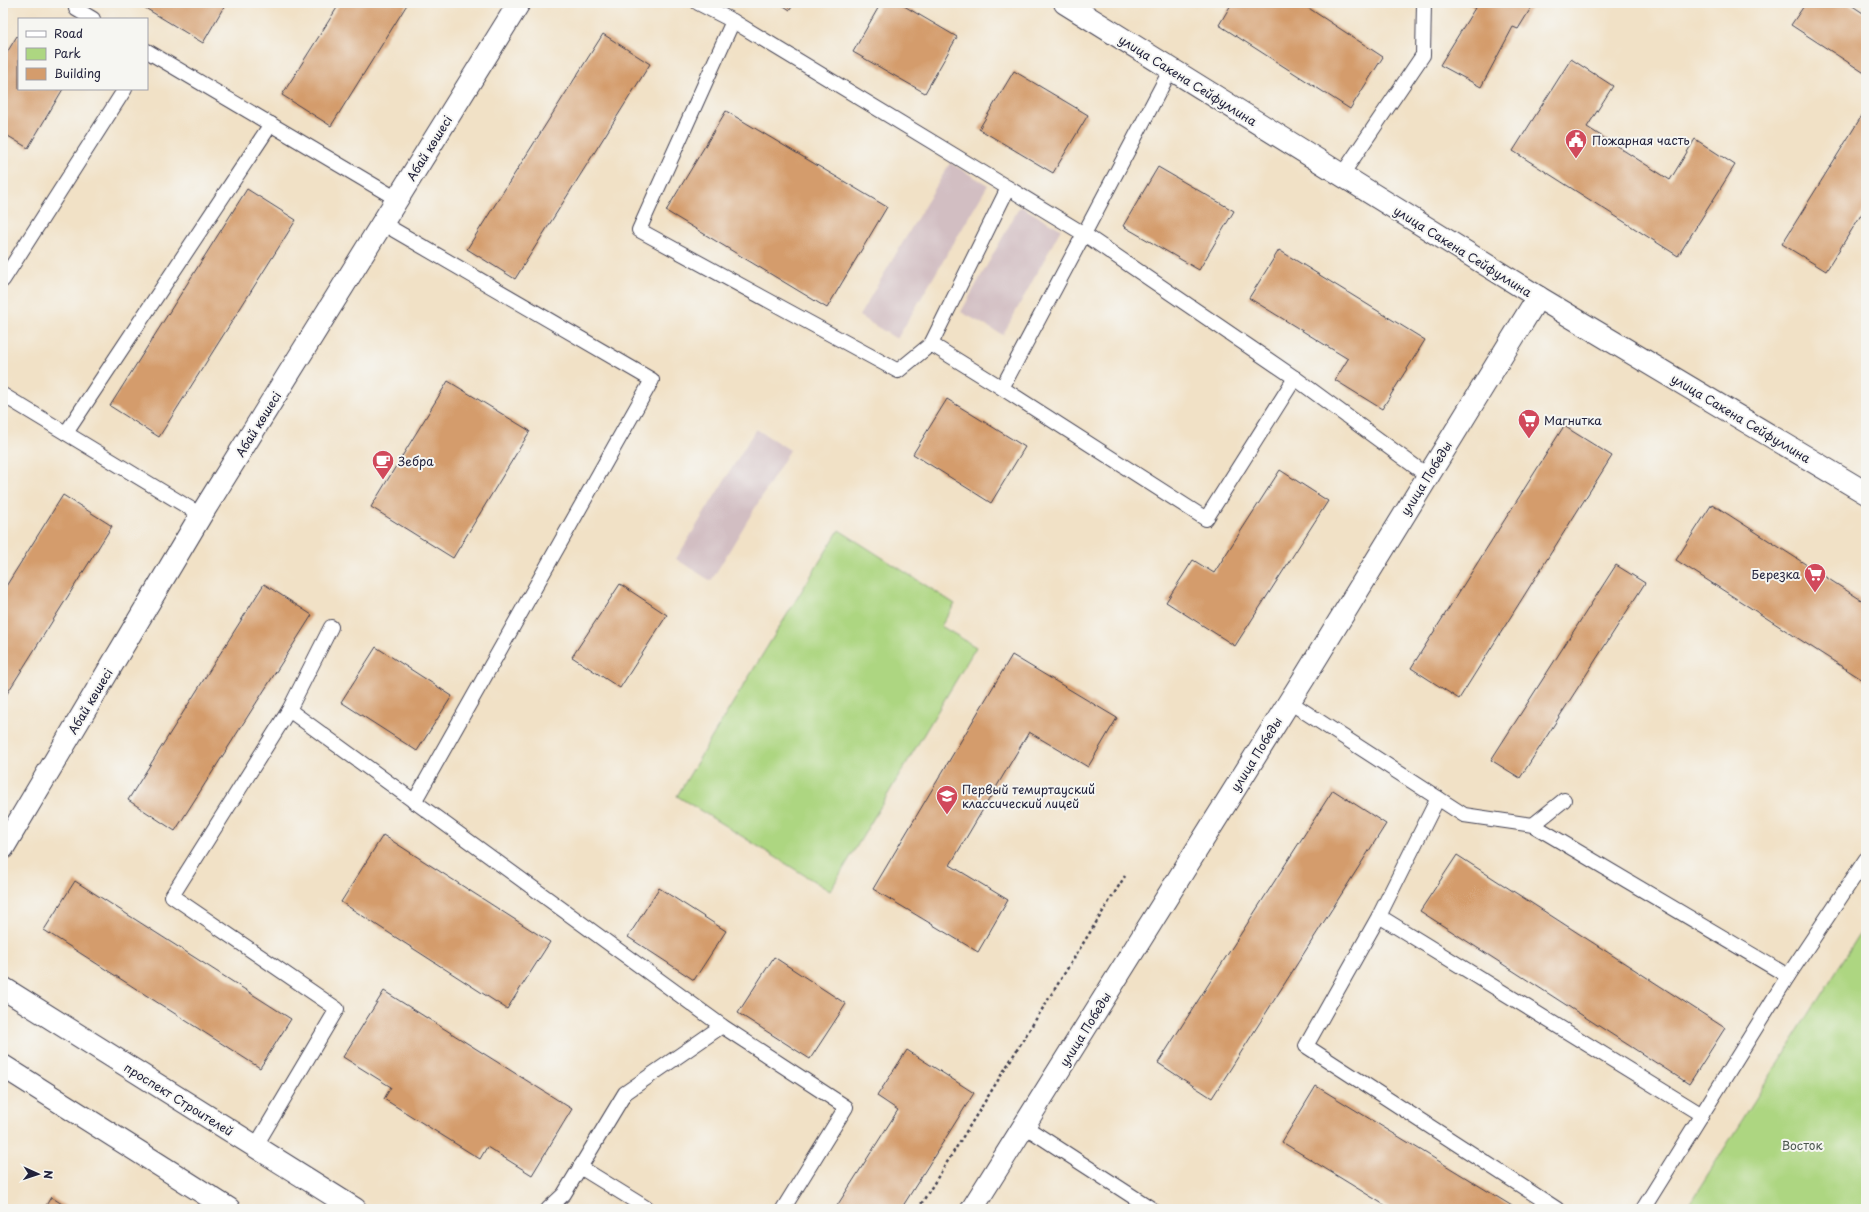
<svg xmlns="http://www.w3.org/2000/svg" width="1869" height="1212" font-family="'Playpen Sans',sans-serif">
	<rect width="100%" height="100%" fill="#f6f6f2"/>
	<filter id="ink" filterUnits="userSpaceOnUse"><feTurbulence type="fractalNoise" baseFrequency=".025" numOctaves="2"/><feDisplacementMap in="SourceGraphic" scale="8" xChannelSelector="R" yChannelSelector="G"/><feConvolveMatrix kernelMatrix="1 2 1 2 8 2 1 2 1" color-interpolation-filters="sRGB"/></filter>
	<filter id="wash" filterUnits="userSpaceOnUse"><feTurbulence type="fractalNoise" baseFrequency=".012" numOctaves="4" result="noise"/><feDisplacementMap in="SourceGraphic" scale="16" xChannelSelector="R" yChannelSelector="G"/><feGaussianBlur stdDeviation="0.9" result="paint"/><feColorMatrix in="noise" values="0 0 0 0 0 0 0 0 0 0 0 0 0 0 0 0 0 1.4 0 .05"/><feComposite in="paint" operator="in"/></filter>
	<g filter="url(#wash)">
		<rect width="100%" height="100%" fill="#f1e1c6"/>
		<g fill="#d2bec2">
			<path d="M950 163 988 185 897 339 859 316Z"/>
			<path d="M1020 206 1061 229 1003 335 961 312Z"/>
			<path d="M756 429 790 450 711 581 676 559Z"/>
		</g>
		<g fill="#add681" stroke="#687c5e">
			<path d="M839 530 955 604 941 626 976 647 830 891 677 796 712 737Z"/>
			<path d="M1866 924V1209H1686Z"/>
		</g>
		<g id="blocks">
			<g fill="#d49c6c">
				<path d="M137 3H226L203 43Z"/>
				<path d="M340 3H408L331 126 282 95Z"/>
				<path d="M779 3H794L790 10Z"/>
				<path d="M881 3H899L957 37 925 93 853 52Z"/>
				<path d="M1232 3H1301L1383 57 1350 109 1219 25Z"/>
				<path d="M1465 3H1534L1518 29 1513 27 1481 87 1440 65 1475 8Z"/>
				<path d="M1806 3H1848L1866 15V74L1791 25Z"/>
				<path d="M603 34 650 64 515 279 467 249Z"/>
				<path d="M17 36 19 38V89H63L28 148 3 133V59Z"/>
				<path d="M1571 59 1613 86 1587 127 1670 180 1695 139 1735 165 1678 256 1513 151Z"/>
				<path d="M1014 71 1088 115 1053 173 979 129Z"/>
				<path d="M1866 109V207L1826 271 1782 244Z"/>
				<path d="M726 111 887 207 827 308 666 211Z"/>
				<path d="M1158 167 1234 211 1199 270 1123 226Z"/>
				<path d="M247 189 296 220 159 437 110 406Z"/>
				<path d="M1279 250 1425 340 1382 409 1335 380 1348 359 1249 298Z"/>
				<path d="M448 381 530 431 453 558 371 507Z"/>
				<path d="M947 399 1025 447 991 503 913 454Z"/>
				<path d="M1564 426 1612 456 1459 699 1411 668Z"/>
				<path d="M1280 470 1328 501 1235 646 1166 602 1193 560 1214 573Z"/>
				<path d="M63 495 112 526 3 700V591Z"/>
				<path d="M1712 504 1866 603V682L1676 560Z"/>
				<path d="M1616 565 1645 583 1520 778 1491 760Z"/>
				<path d="M264 584 312 615 175 831 128 800Z"/>
				<path d="M620 584 667 615 620 688 572 657Z"/>
				<path d="M376 647 452 696 417 751 341 702Z"/>
				<path d="M1012 655 1117 718 1088 767 1029 732 950 865 1008 900 978 952 873 889Z"/>
				<path d="M1333 790 1386 824 1212 1098 1158 1063Z"/>
				<path d="M383 835 550 942 507 1009 341 902Z"/>
				<path d="M1457 855 1725 1028 1689 1084 1420 911Z"/>
				<path d="M75 881 291 1019 260 1068 44 930Z"/>
				<path d="M659 888 726 931 694 980 628 937Z"/>
				<path d="M774 957 846 1004 810 1059 738 1013Z"/>
				<path d="M384 991 572 1109 532 1175 487 1147 480 1159 384 1099 391 1087 343 1057Z"/>
				<path d="M907 1050 974 1093 901 1209H835L898 1110 877 1096Z"/>
				<path d="M1316 1086 1517 1209H1391L1282 1142Z"/>
				<path d="M51 1197 70 1209H44Z"/>
			</g>
		</g>
	</g>
	<g filter="url(#ink)">
		<use href="#blocks" fill-opacity="0" stroke="#413f50" stroke-width="1"/>
		<g fill="none" stroke-linecap="round" stroke-linejoin="round">
			<g stroke="#413f50" stroke-width="16">
				<g id="service">
					<path d="M80 3 76 9 93 19"/>
					<path d="M698 3 733 21"/>
					<path d="M147 51 397 199"/>
					<path d="M1171 69 1084 234 1295 378 1428 476"/>
					<path d="M1341 176 1423 55 1424 3"/>
					<path d="M382 223 652 380 414 802"/>
					<path d="M3 280 125 89"/>
					<path d="M931 344 1008 188"/>
					<path d="M1002 388 931 344 898 371 639 230 733 21 1084 234 1002 388 1206 519 1295 378"/>
					<path d="M3 395 201 515"/>
					<path d="M66 433 271 124"/>
					<path d="M1288 701 1464 815 1533 825 1788 976 1866 859"/>
					<path d="M289 710 722 1026 846 1107 783 1209"/>
					<path d="M1533 825 1564 800"/>
					<path d="M1379 916 1438 798"/>
					<path d="M1024 1126 1152 1209"/>
					<path d="M255 1147 337 1009 172 896 289 710 331 627"/>
					<path d="M580 1167 648 1209"/>
					<path d="M548 1209 564 1194 625 1093 722 1026"/>
					<path d="M1557 1209 1306 1046 1379 916 1702 1115"/>
					<path d="M1643 1209 1788 976"/>
				</g>
			</g>
			<g stroke="#413f50" stroke-width="24">
				<g id="tertiary">
					<path d="M1065 3 1538 297 1866 493"/>
					<path d="M3 848 201 515 519 3"/>
					<path d="M3 988 355 1209"/>
					<path d="M3 1066 229 1209"/>
					<path d="M972 1209 1306 675 1538 297"/>
				</g>
			</g>
			<path stroke="#413f50" stroke-width="2.5" stroke-dasharray="3 3" stroke-linecap="butt" d="M918 1209 1125 876"/>
			<use href="#service" stroke="#fff" stroke-width="14"/>
			<use href="#tertiary" stroke="#fff" stroke-width="22"/>
		</g>
	</g>
	<defs>
		<g id="civic-pin" transform="scale(1.15)"><path d="M0 17L-7.5 6A9.5 9.5 0 1 1 7.5 6Z" fill="#d1495b" stroke="#f6f6f2"/><path d="M-.6-6.5H3V-4.5H.6V-3L4-1V1h2V6H-6V1h2V-1L-.6-3ZM-1.2 2.5V6h2.4V2.5Z" fill="#fff"/></g>
		<g id="supermarket-pin" transform="scale(1.15)"><path d="M0 17L-7.5 6A9.5 9.5 0 1 1 7.5 6Z" fill="#d1495b" stroke="#f6f6f2"/><path d="M-6-5.5h2.5l.6 2H6L4.5 2H-2.5L-4.4-4H-6ZM-1.5 3.2a1.3 1.3 0 1 0 .1 0ZM3 3.2a1.3 1.3 0 1 0 .1 0Z" fill="#fff"/></g>
		<g id="cafe-pin" transform="scale(1.15)"><path d="M0 17L-7.5 6A9.5 9.5 0 1 1 7.5 6Z" fill="#d1495b" stroke="#f6f6f2"/><path d="M-5.5-4.5H6V0H3Q3 3.5 0 3.5H-2.5Q-5.5 3.5-5.5 0ZM3-3.2v2h1.7v-2ZM-6 4.5H4V6H-6Z" fill="#fff"/></g>
		<g id="school-pin" transform="scale(1.15)"><path d="M0 17L-7.5 6A9.5 9.5 0 1 1 7.5 6Z" fill="#d1495b" stroke="#f6f6f2"/><path d="M0-5L7-2L0 1L-7-2ZM-4 1L0 2.5L4 1V4Q0 6-4 4Z" fill="#fff"/></g>
	</defs>
	<g fill-rule="evenodd">
		<use href="#civic-pin" x="1576" y="140"/>
		<use href="#supermarket-pin" x="1529" y="420"/>
		<use href="#cafe-pin" x="383" y="461"/>
		<use href="#supermarket-pin" x="1815" y="574"/>
		<use href="#school-pin" x="947" y="796"/>
	</g>
	<g text-anchor="middle" dominant-baseline="central" stroke-width="4" stroke-linejoin="round" paint-order="stroke">
		<g font-size="12" fill="#22223b" stroke="#f6f6f2">
			<text transform="translate(1188 80) rotate(32)">улица Сакена Сейфуллина</text>
			<text transform="translate(429 148) rotate(-58)">Абай көшесі</text>
			<text transform="translate(1463 251) rotate(32)">улица Сакена Сейфуллина</text>
			<text transform="translate(1741 418) rotate(31)">улица Сакена Сейфуллина</text>
			<text transform="translate(258 424) rotate(-58)">Абай көшесі</text>
			<text transform="translate(1426 478) rotate(-58)">улица Победы</text>
			<text transform="translate(90 701) rotate(-59)">Абай көшесі</text>
			<text transform="translate(1256 754) rotate(-58)">улица Победы</text>
			<text transform="translate(1085 1029) rotate(-58)">улица Победы</text>
			<text transform="translate(179 1099) rotate(32)">проспект Строителей</text>
		</g>
		<g font-size="12" fill="#22223b" stroke="#f6f6f2" text-anchor="start">
			<text x="1592" y="140">Пожарная часть</text>
			<text x="1544" y="420">Магнитка</text>
			<text x="398" y="461">Зебра</text>
			<text x="1800" y="574" text-anchor="end">Березка</text>
			<text x="962" y="789">Первый темиртауский<tspan x="962" dy="14">классический лицей</tspan></text>
		</g>
		<g font-size="12" fill="#4c5850" stroke="#f6f6f2">
			<text x="1802" y="1145">Восток</text>
		</g>
	</g>
	<rect width="1869" height="1212" fill="none" stroke="#f6f6f2" stroke-width="16"/>
	<rect x="18" y="18" width="130" height="72" fill="#f6f6f2" stroke="#a1a1a9"/>
	<rect x="26" y="31" width="20" height="6" fill="#ffffff" stroke="#a1a1a9"/>
	<text x="54" y="38" font-size="12" fill="#22223b">Road</text>
	<rect x="26" y="48" width="20" height="12" fill="#add681" stroke="#a1a1a9"/>
	<text x="54" y="58" font-size="12" fill="#22223b">Park</text>
	<rect x="26" y="68" width="20" height="12" fill="#d49c6c" stroke="#a1a1a9"/>
	<text x="54" y="78" font-size="12" fill="#22223b">Building</text>
	<g transform="translate(38 1174) rotate(93)" stroke="#f6f6f2" stroke-width="3" paint-order="stroke">
	<path d="M0-3L7 15L0 10L-7 15Z" fill="#22223b"/>
	<text y="-6" font-size="11" font-weight="bold" text-anchor="middle" fill="#22223b">N</text>
	</g>
</svg>
